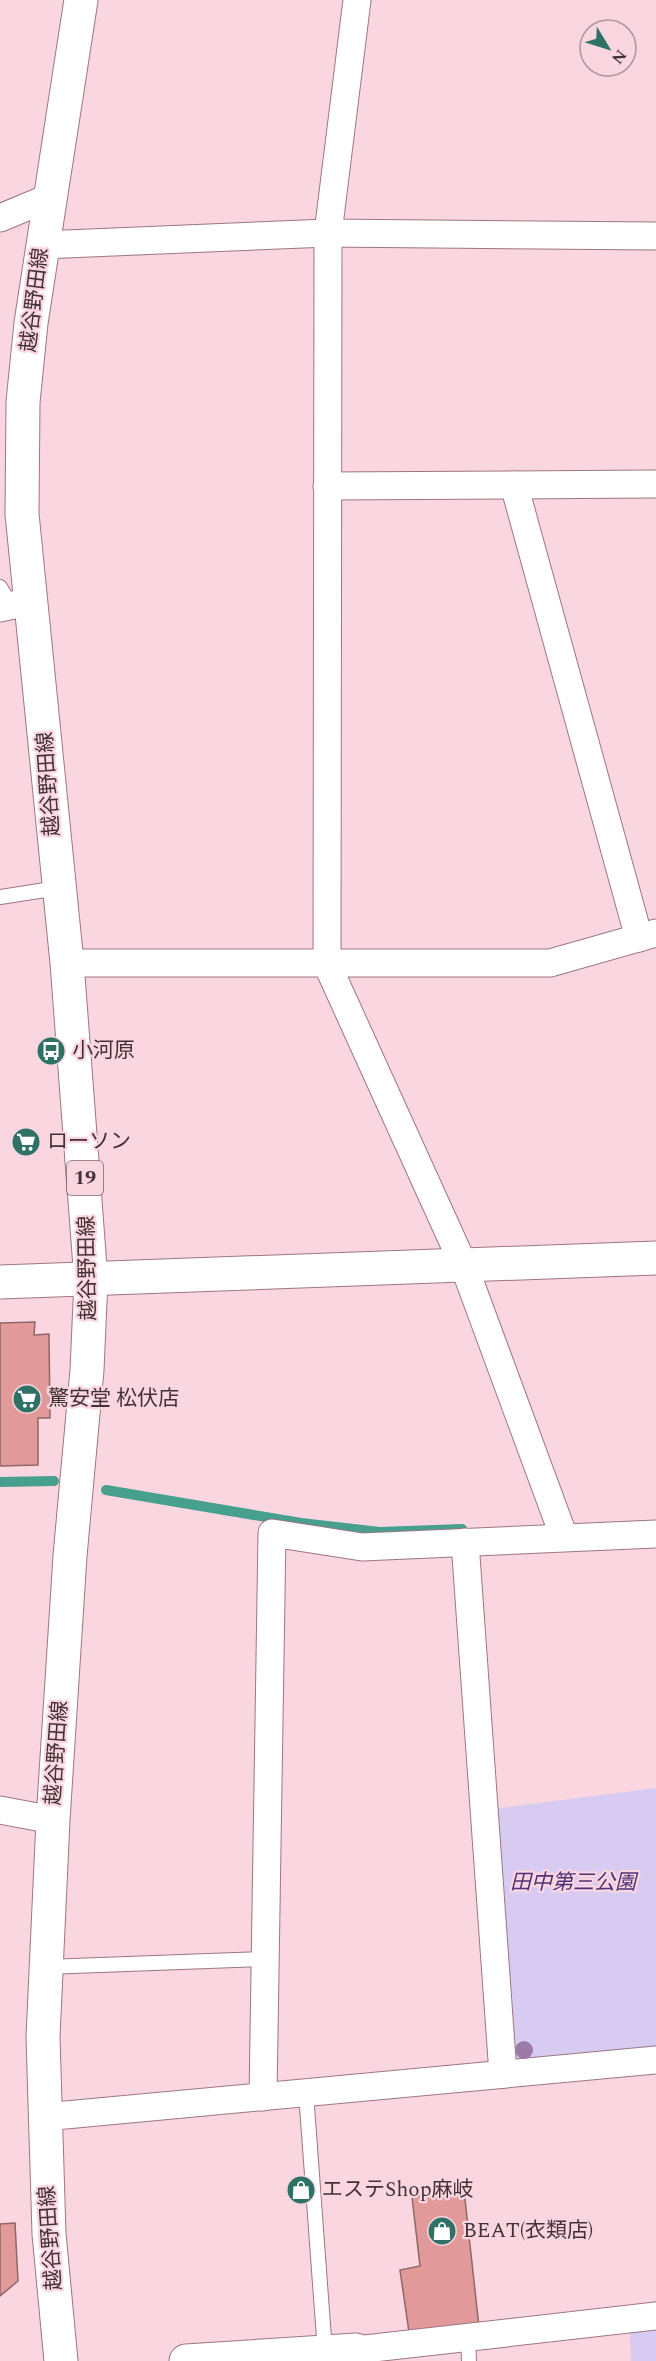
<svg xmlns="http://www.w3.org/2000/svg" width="656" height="2361" font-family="Spectral,'Noto Sans JP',serif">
	<rect width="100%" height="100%" fill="#fad6e0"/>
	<g fill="#d7cbf1">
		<path d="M656 1788V2060L503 2074 484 1810Z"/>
		<path d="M656 2327V2361H631L630 2329Z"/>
	</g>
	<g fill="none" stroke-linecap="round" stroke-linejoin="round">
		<g stroke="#479f8e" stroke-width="10">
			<path d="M0 1482 54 1481"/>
			<path d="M106 1490 301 1523 380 1532 462 1529"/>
		</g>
	</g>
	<g fill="#e29999" stroke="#8f6766" stroke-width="1.5">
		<path d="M35 1322 34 1335 49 1334 50 1418H38V1465L0 1466V1323Z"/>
		<path d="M464 2190 479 2327 410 2339 400 2270 420 2266 412 2197Z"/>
		<path d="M15 2223 18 2281 0 2296V2224Z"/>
	</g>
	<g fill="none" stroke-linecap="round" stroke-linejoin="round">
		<g stroke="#9d7682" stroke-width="16">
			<g id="lane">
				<path d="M0 587 11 606"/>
				<path d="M0 897 58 888"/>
				<path d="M46 1967 265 1959"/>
				<path d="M306 2093 325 2352"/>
				<path d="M468 2337 469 2361"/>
			</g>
		</g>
		<g stroke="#9d7682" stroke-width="29">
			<g id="street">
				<path d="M357 0 328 233 327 964 464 1266 564 1537"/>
				<path d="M0 218 48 198"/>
				<path d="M42 245 328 233 656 236"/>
				<path d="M514 485 639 938"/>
				<path d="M327 486 656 484"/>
				<path d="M0 608 31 601"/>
				<path d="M67 963H550L656 933"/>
				<path d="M465 1542 503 2074"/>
				<path d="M0 1810 53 1820"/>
				<path d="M263 2097 272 1533 362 1547 656 1534"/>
				<path d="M44 2117 656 2060"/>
				<path d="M357 2361 356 2350 656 2316"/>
			</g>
		</g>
		<g stroke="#9d7682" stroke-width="35">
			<g id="secondary">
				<path d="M0 1282 656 1258"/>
				<path d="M186 2361 356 2350"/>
			</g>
		</g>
		<g stroke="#9d7682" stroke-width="35">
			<path id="primary" d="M61 2361 49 2234 43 2037 53 1820 70 1556 87 1370 91 1280 67 963 22 514 23 402 31 323 81 0"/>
		</g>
		<use href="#lane" stroke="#fff" stroke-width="14"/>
		<use href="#street" stroke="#fff" stroke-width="27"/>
		<use href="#secondary" stroke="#fff" stroke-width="33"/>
		<use href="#primary" stroke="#fff" stroke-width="33"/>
	</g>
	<circle fill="#9b7ca7" cx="524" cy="2050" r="9"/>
	<defs>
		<g id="bus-disc" transform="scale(1.5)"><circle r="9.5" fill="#2e7266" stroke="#fad6e0"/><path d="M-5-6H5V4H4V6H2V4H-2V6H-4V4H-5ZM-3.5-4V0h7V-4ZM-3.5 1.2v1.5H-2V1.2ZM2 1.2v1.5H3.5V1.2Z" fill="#fff"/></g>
		<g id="supermarket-disc" transform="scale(1.5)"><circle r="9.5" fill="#2e7266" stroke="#fad6e0"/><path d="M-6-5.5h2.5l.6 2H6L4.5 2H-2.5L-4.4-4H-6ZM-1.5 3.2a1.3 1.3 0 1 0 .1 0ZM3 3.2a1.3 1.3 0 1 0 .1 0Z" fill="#fff"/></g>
		<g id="shop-disc" transform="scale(1.5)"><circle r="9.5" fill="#2e7266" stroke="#fad6e0"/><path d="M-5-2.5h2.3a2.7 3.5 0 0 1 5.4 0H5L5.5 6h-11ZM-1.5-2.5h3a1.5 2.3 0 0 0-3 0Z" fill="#fff"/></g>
	</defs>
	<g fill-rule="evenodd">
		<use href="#bus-disc" x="51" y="1051"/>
		<use href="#supermarket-disc" x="26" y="1142"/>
		<use href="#supermarket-disc" x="27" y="1399"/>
		<use href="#shop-disc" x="301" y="2190"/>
		<use href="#shop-disc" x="442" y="2231"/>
	</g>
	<g text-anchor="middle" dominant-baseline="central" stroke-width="4.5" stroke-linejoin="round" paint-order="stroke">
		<rect fill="#fad6e0" stroke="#796269" stroke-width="1.5" x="67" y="1161" width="36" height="34" rx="4.5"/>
		<g font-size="20" font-weight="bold" fill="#423136">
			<text x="85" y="1178">19</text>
		</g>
		<g font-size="21" fill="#423136" stroke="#fad6e0">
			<text transform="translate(35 300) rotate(-83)">越谷野田線</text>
			<text transform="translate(49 784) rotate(-94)">越谷野田線</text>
			<text transform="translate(88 1268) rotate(-91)">越谷野田線</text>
			<text transform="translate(57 1753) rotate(-86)">越谷野田線</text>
			<text transform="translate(51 2238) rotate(-94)">越谷野田線</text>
		</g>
		<g font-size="21" fill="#423136" stroke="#fad6e0" text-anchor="start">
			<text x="72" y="1051">小河原</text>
			<text x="47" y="1142">ローソン</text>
			<text x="48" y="1399">驚安堂 松伏店</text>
			<text x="322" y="2190">エステShop麻岐</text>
			<text x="463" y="2231">BEAT(衣類店)</text>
		</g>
		<g font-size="21" font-style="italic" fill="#4e3279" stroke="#fad6e0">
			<text x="573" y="1883">田中第三公園</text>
		</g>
	</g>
	<g transform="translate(608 48) rotate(128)"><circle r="28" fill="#fad6e0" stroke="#b0949c" stroke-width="1.5"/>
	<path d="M0-4.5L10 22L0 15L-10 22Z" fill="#2e7266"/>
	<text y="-9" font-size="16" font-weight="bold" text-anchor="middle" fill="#423136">N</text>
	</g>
</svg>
